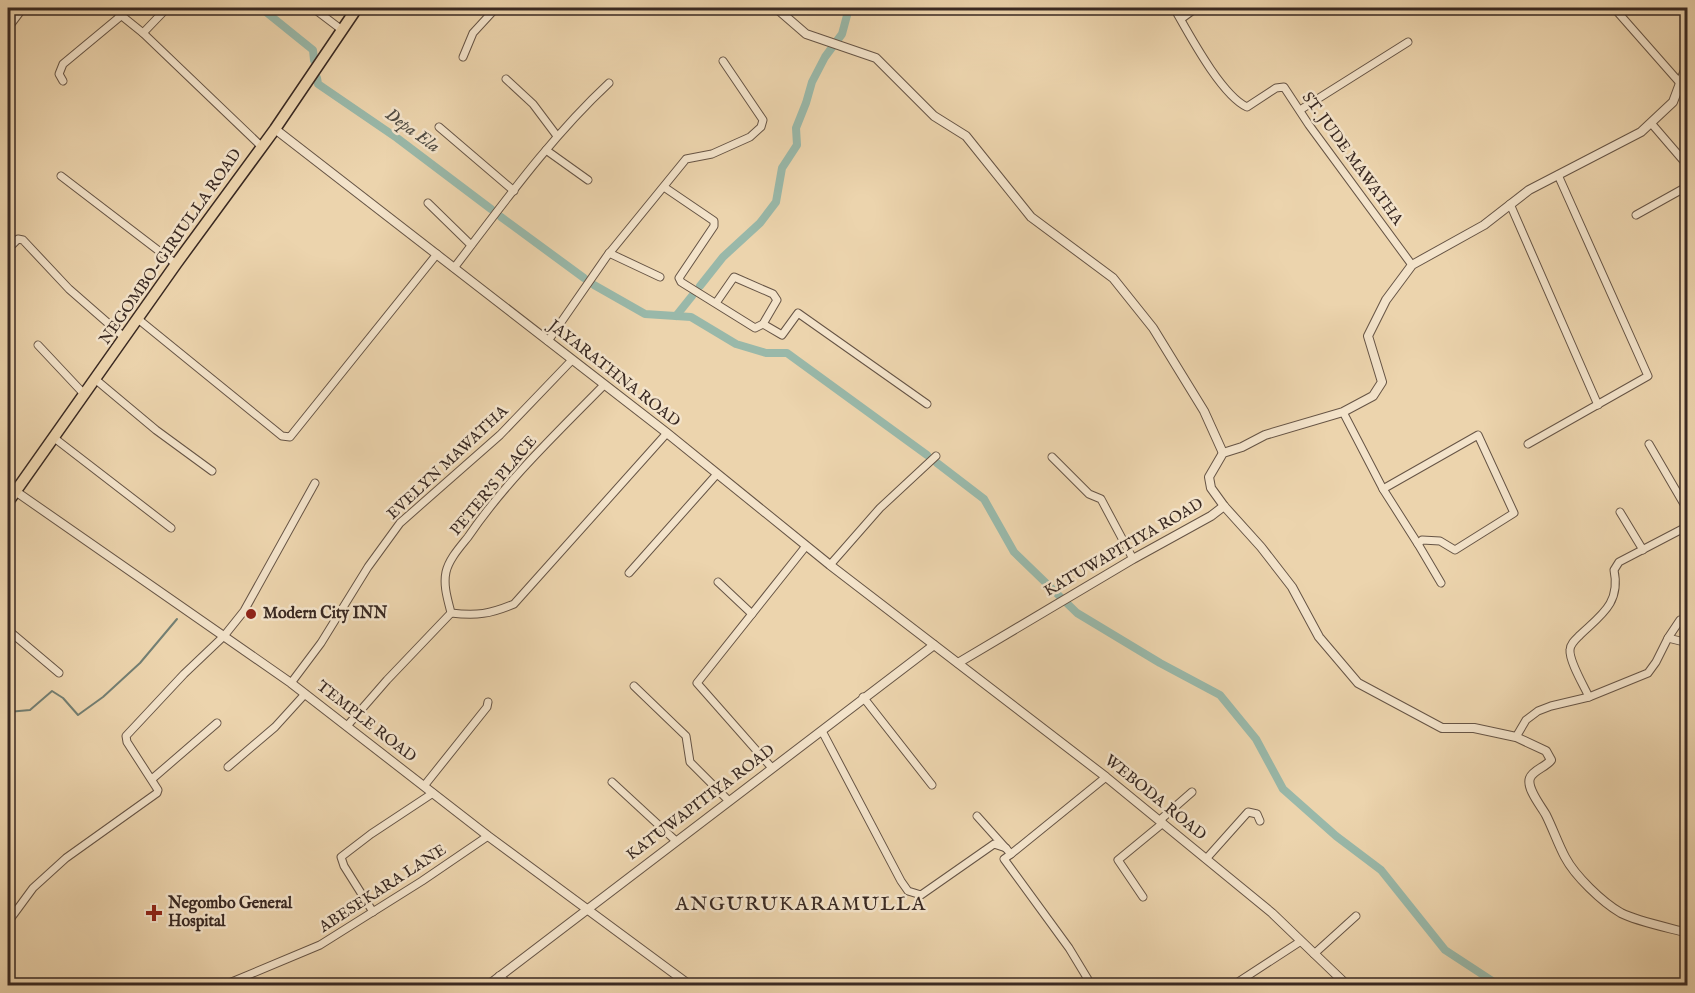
<svg xmlns="http://www.w3.org/2000/svg" width="1695" height="993" font-family="'IM FELL English',serif">
	<rect width="100%" height="100%" fill="#ecd4ad"/>
	<filter id="stains"><feTurbulence type="fractalNoise" baseFrequency=".00333" numOctaves="4"/><feColorMatrix values="0 0 0 0 .2 0 0 0 0 .09 0 0 0 0 .02 0 0 0 .5 -.17"/></filter>
	<radialGradient id="worn" r=".72"><stop offset=".6" stop-color="#630" stop-opacity="0"/><stop offset="1" stop-color="#630" stop-opacity=".3"/></radialGradient>
	<g fill="none" stroke-linecap="round" stroke-linejoin="round">
		<path stroke="#737f73" stroke-width="2" d="M8 712 30 710 52 691 63 698 78 715 103 697 140 663 177 619"/>
		<g stroke="#99b8a9" stroke-width="8">
			<path d="M261 8 313 50 314 60"/>
			<path d="M317 78 318 84 397 138 491 209"/>
			<path d="M501 217 584 278"/>
			<path d="M594 285 645 314 691 317 736 344 766 353H787L927 455"/>
			<path d="M700 286 723 257 760 223 776 202 782 168 797 145 796 128 806 103 812 82 825 57 842 34 849 8"/>
			<path d="M676 316 692 296"/>
			<path d="M937 463 984 499 1014 552 1077 613 1160 663 1220 695 1256 739 1283 789 1336 836 1381 870 1445 950 1500 986"/>
		</g>
		<g stroke="#665445" stroke-width="9">
			<g id="minor">
				<path d="M112 8 143 33 261 146"/>
				<path d="M196 8 198 9"/>
				<path d="M313 8 342 30"/>
				<path d="M1174 8C1189 34 1221 95 1247 107L1276 88 1284 87 1309 125 1412 265"/>
				<path d="M1614 8 1680 83"/>
				<path d="M1181 19 1196 8"/>
				<path d="M8 28 23 8"/>
				<path d="M143 33 167 8"/>
				<path d="M463 57 473 33 496 8"/>
				<path d="M506 79 533 104 557 136"/>
				<path d="M63 81 59 74 63 64 122 15"/>
				<path d="M1300 110 1408 42"/>
				<path d="M1651 123 1688 166"/>
				<path d="M439 127 514 191"/>
				<path d="M546 150 588 180"/>
				<path d="M61 176 176 264"/>
				<path d="M664 187 714 221V226L679 278 681 282 755 328 763 324 777 300 773 294 734 277 716 303"/>
				<path d="M428 203 471 245"/>
				<path d="M1510 204 1598 405"/>
				<path d="M1636 215 1688 186"/>
				<path d="M8 249 18 239 23 240 69 289 125 338"/>
				<path d="M609 253 660 277"/>
				<path d="M454 268C503 204 550 138 609 83"/>
				<path d="M138 319 282 436 290 437 437 254"/>
				<path d="M763 324 782 335 798 313 927 404"/>
				<path d="M548 341 607 256 686 159 712 154 750 137 761 127 763 120 723 61"/>
				<path d="M38 345 84 394"/>
				<path d="M95 379 156 430 212 471"/>
				<path d="M1343 412 1383 489 1418 544"/>
				<path d="M53 437 171 528"/>
				<path d="M1528 444 1648 376 1558 175"/>
				<path d="M1649 444 1688 511"/>
				<path d="M1052 457 1089 494 1101 499 1133 559"/>
				<path d="M1383 489 1478 435 1514 513 1455 550 1440 541 1422 540 1418 544 1441 583"/>
				<path d="M1620 512 1643 550"/>
				<path d="M830 565 880 508 936 456"/>
				<path d="M629 573 717 474"/>
				<path d="M718 582 752 614"/>
				<path d="M451 613C477 616 490 614 514 604L667 433"/>
				<path d="M8 630 59 673"/>
				<path d="M1668 638 1688 643"/>
				<path d="M291 683 321 643 368 567 400 523 500 435 572 360"/>
				<path d="M634 686 686 736 690 762 729 801"/>
				<path d="M863 697 932 785"/>
				<path d="M1589 697C1584 686 1569 661 1570 650 1570 644 1576 639 1580 635 1601 615 1621 603 1614 570L1619 562 1688 526"/>
				<path d="M347 726 387 680 451 613C448 600 443 586 446 572 449 559 460 547 468 537 506 481 556 434 603 386"/>
				<path d="M822 731 901 881 908 891 921 895 994 844 1006 848"/>
				<path d="M1516 737 1526 720 1538 711 1551 706 1589 697 1648 673 1656 662 1668 638 1680 620"/>
				<path d="M228 767 275 727 305 694"/>
				<path d="M772 768 697 683 806 546"/>
				<path d="M152 779 217 723"/>
				<path d="M612 782 676 841"/>
				<path d="M424 786 487 707 488 702"/>
				<path d="M977 816 1011 854 1004 859 1069 948 1092 986"/>
				<path d="M1160 820 1192 792"/>
				<path d="M1011 854 1106 777"/>
				<path d="M1206 859 1248 812 1257 814 1260 821"/>
				<path d="M1143 897 1118 860 1163 823"/>
				<path d="M373 912 344 866 341 857 371 834 433 793"/>
				<path d="M8 922 33 888 66 858 157 793 158 790 127 742 126 736 184 674 224 636 244 611 315 483"/>
				<path d="M1314 954 1356 916"/>
				<path d="M499 976 511 986"/>
				<path d="M222 986 320 945 422 881 488 836"/>
				<path d="M1232 986 1301 941"/>
			</g>
		</g>
		<g stroke="#665445" stroke-width="10">
			<g id="tertiary">
				<path d="M776 8 806 34 876 58 934 116 966 136 1031 217 1113 278 1153 328 1204 411 1223 453"/>
				<path d="M1688 43 1685 70 1673 102 1641 132 1529 190 1484 225 1412 265 1386 300 1368 336 1382 382 1373 396 1343 412 1265 435 1242 447 1223 453 1209 477 1211 488 1224 506 1261 547 1292 587 1319 637 1358 683 1442 728H1474L1516 737 1546 751 1551 760C1546 767 1533 770 1530 778 1526 788 1541 806 1546 815 1553 829 1558 844 1565 857 1575 876 1602 902 1621 913 1636 921 1670 928 1688 933"/>
				<path d="M275 129 667 433 830 565 1106 777 1272 913 1348 986"/>
				<path d="M8 486 291 683 488 836 691 986"/>
				<path d="M958 663 1133 559 1211 516 1224 506"/>
				<path d="M487 986 934 645"/>
			</g>
		</g>
		<g stroke="#392922" stroke-width="13">
			<path id="primary" d="M8 502 176 264 275 129 357 8"/>
		</g>
		<use href="#minor" stroke="#f3e3ca" stroke-width="7"/>
		<use href="#tertiary" stroke="#f3e3ca" stroke-width="8"/>
		<use href="#primary" stroke="#ecd4ad" stroke-width="10"/>
	</g>
	<g fill="#8f2418" stroke="#f3e3ca" stroke-width="2">
		<circle cx="251" cy="614" r="6"/>
		<path d="M151 904h6v6h6v6h-6v6h-6v-6h-6v-6h6z"/>
	</g>
	<g text-anchor="middle" dominant-baseline="central" stroke-width="5" stroke-linejoin="round" paint-order="stroke">
		<g font-size="16" fill="#392922" stroke="#f3e3ca">
			<text transform="translate(1352 159) rotate(54)">ST. JUDE MAWATHA</text>
			<text transform="translate(171 247) rotate(-55)">NEGOMBO-GIRIULLA ROAD</text>
			<text transform="translate(614 374) rotate(38)">JAYARATHNA ROAD</text>
			<text transform="translate(448 463) rotate(-43)">EVELYN MAWATHA</text>
			<text transform="translate(494 486) rotate(-50)">PETER'S PLACE</text>
			<text transform="translate(1124 548) rotate(-30)">KATUWAPITIYA ROAD</text>
			<text transform="translate(366 722) rotate(38)">TEMPLE ROAD</text>
			<text transform="translate(1155 798) rotate(39)">WEBODA ROAD</text>
			<text transform="translate(701 803) rotate(-37)">KATUWAPITIYA ROAD</text>
			<text transform="translate(383 889) rotate(-33)">ABESEKARA LANE</text>
		</g>
		<g font-size="16" font-weight="bold" fill="#392922" stroke="#f3e3ca" text-anchor="start">
			<text x="263" y="614">Modern City INN</text>
			<text x="168" y="904">Negombo General<tspan x="168" dy="18">Hospital</tspan></text>
		</g>
		<g font-size="18" font-style="italic" fill="#514d44" stroke="#f3e3ca">
			<text transform="translate(412 131) rotate(36)">Depa Ela</text>
		</g>
		<g font-size="20" letter-spacing="1.5" fill="#392922" stroke="#f3e3ca">
			<text x="801" y="904">ANGURUKARAMULLA</text>
		</g>
	</g>
	<rect width="1695" height="993" fill="none" stroke="#ecd4ad" stroke-width="30"/>
	<rect x="9" y="9" width="1677" height="975" fill="none" stroke="#392922" stroke-width="3"/>
	<rect x="15" y="15" width="1665" height="963" fill="none" stroke="#392922" stroke-width="1.5"/>
	<rect width="100%" height="100%" filter="url(#stains)"/>
	<rect width="100%" height="100%" fill="url(#worn)"/>
</svg>
